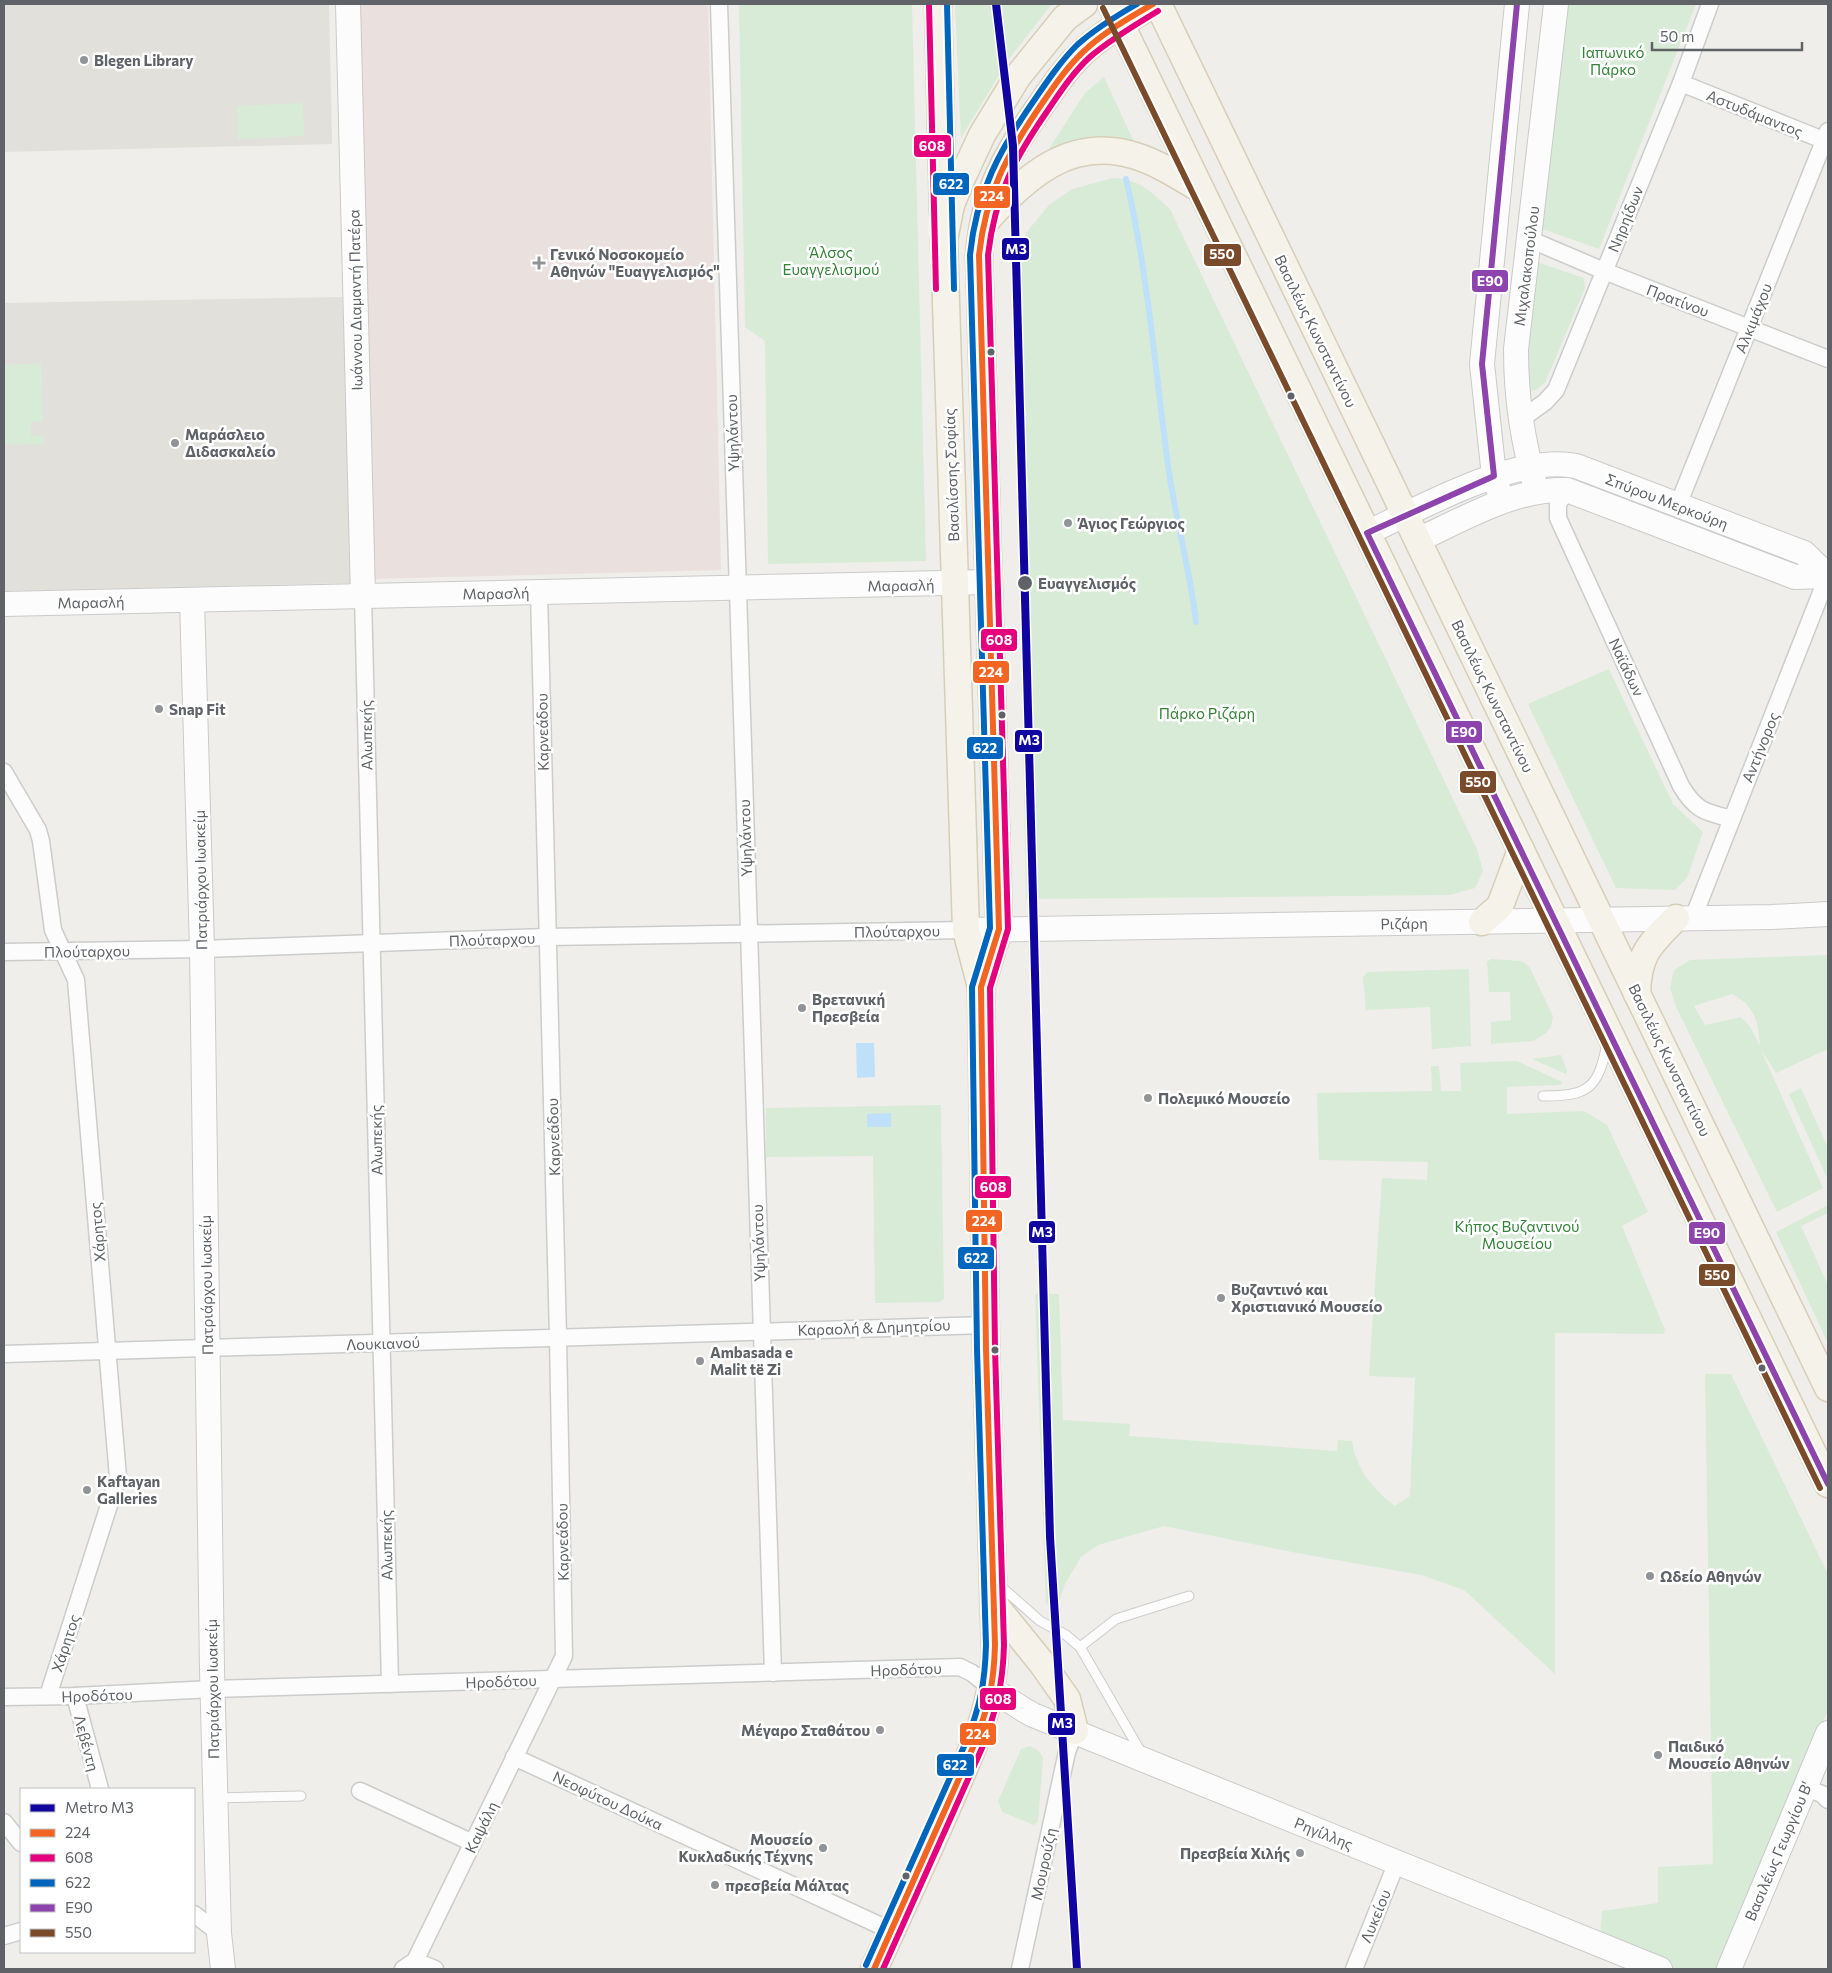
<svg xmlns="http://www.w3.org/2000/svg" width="1832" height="1973" font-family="Commissioner,sans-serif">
	<rect width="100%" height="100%" fill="#efeeea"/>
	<g fill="#e2e0da">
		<path d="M4 4H329L332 144 4 152Z"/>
		<path d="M343 297 351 583 4 591V303Z"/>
	</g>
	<path fill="#eae0de" d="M359 4H708L721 570 372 579Z"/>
	<g fill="#d8ebd6" fill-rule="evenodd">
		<path d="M739 4H912L926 561 768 564 765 341 745 327Z"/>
		<path d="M955 4H1052L1008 60 961 138Z"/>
		<path d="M1564 4H1696L1599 249 1537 227Z"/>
		<path d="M1104 77 1134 142 1059 151 1049 149 1085 93Z"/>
		<path d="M303 103 304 136 238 139 237 106Z"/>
		<path d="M1113 178C1140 179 1151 192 1170 209L1477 849 1483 871 1475 888 1450 895 1026 899 1015 275 1026 233 1049 205 1072 189Z"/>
		<path d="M1540 263 1584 278 1585 288 1545 383 1536 390 1527 391 1522 368 1531 269Z"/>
		<path d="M41 363 43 421 31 422V436H44V444L4 445V365Z"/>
		<path d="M1609 669 1673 804 1703 832 1687 878 1675 890 1616 888 1528 704Z"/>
		<path d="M1828 955V1049L1776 1073 1760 1048 1823 1188 1777 1212 1676 1007 1670 988 1674 970 1690 960ZM1732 994C1755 1006 1758 1021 1760 1046L1751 1028 1741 1017 1705 1025 1694 1006Z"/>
		<path d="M1491 959 1520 961 1525 963 1530 968 1553 1016 1551 1027 1546 1033 1533 1041 1491 1044V1022L1511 1020 1510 992H1489L1487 962Z"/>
		<path d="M1469 969 1471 1046 1432 1049 1430 1007 1366 1010 1363 978 1367 972Z"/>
		<path d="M1561 1055 1567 1070 1566 1074 1532 1059Z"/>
		<path d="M1517 1061 1562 1082 1561 1085 1507 1087V1114L1584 1111 1607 1125 1648 1212 1622 1226 1665 1330 1664 1334 1555 1333V1674L1464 1590 1421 1575 1297 1553 1164 1526 1098 1545 1081 1557 1065 1584 1057 1609 1046 1604 1035 1294H1059L1063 1420 1130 1424 1129 1436 1337 1451 1338 1440 1352 1441C1356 1469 1373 1489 1395 1506L1410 1496 1415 1378 1369 1376 1382 1178 1427 1180 1428 1162 1319 1160 1317 1093 1432 1091 1431 1066H1439L1441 1091H1461L1460 1063Z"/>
		<path d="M1801 1088 1828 1148V1180L1789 1094Z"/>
		<path d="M941 1105 944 1299 940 1302 875 1303 873 1156 766 1157V1108Z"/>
		<path d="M1828 1205V1213L1801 1226 1828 1285V1343L1776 1232Z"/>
		<path d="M1705 1374H1731L1828 1574V1710L1722 1969H1677L1600 1938 1602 1911 1658 1903V1867L1713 1864Z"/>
		<path d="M1029 1746C1036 1748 1040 1751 1043 1758L1038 1822 1034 1825 1002 1812 998 1801 1021 1749Z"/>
	</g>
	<g fill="#bfe0f9">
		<path d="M856 1043H874L875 1077 857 1078Z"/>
		<path d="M891 1113V1127H867V1114Z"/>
	</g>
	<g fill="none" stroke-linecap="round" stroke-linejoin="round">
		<path stroke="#bfe0f9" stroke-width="6" d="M1126 179C1148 273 1155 369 1168 465 1175 518 1190 569 1196 622"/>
		<g stroke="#cbcccc" stroke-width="11">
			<g id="lane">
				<path d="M1543 1096C1588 1096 1598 1089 1607 1044"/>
				<path d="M998 1584 1040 1621 1066 1635 1080 1647 1142 1754"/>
				<path d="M1080 1647 1116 1619 1189 1596"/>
				<path d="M216 1798 301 1796"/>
			</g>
		</g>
		<g stroke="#cbcccc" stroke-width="19">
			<g id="street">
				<path d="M719 4 773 1673"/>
				<path d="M1681 83 1828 142"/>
				<path d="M1529 239 1604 271 1828 359"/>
				<path d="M1520 420 1545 402 1556 390 1681 83 1710 4"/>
				<path d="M1567 490 1558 504V518L1681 786C1696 811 1705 812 1732 819"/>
				<path d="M1678 505 1828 131"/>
				<path d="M363 596 390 1684"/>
				<path d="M4 772 38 830 41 841 53 930 76 980 118 1477 48 1696"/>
				<path d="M1693 918 1828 575"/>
				<path d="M4 952 202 949 547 937 966 930"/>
				<path d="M4 1354 987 1325"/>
				<path d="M75 1696 100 1789"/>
				<path d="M4 1697 75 1696 212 1689 960 1667 972 1673 992 1689"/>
				<path d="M514 1757 892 1931"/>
				<path d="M1805 1788 1822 1794 1828 1800"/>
				<path d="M360 1791 473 1843"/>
				<path d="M4 1822 21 1843"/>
				<path d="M194 1914 219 1933 218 1940"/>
				<path d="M4 1936 21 1931"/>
				<path d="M415 1961 435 1969"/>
				<path d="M403 1969 415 1961 564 1656 558 1337 539 592"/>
				<path d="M1020 1969 1067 1752 1075 1731"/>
				<path d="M1354 1969 1397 1862"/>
			</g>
		</g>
		<g stroke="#cacacb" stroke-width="26">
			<g id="secondary">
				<path d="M348 4 363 596"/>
				<path d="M1537 492C1523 443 1516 400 1516 349L1556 4"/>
				<path d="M1502 501 1494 476 1482 364 1517 4"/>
				<path d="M1367 533C1422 507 1516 454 1576 466L1804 553 1828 576"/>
				<path d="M1418 540C1464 519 1514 488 1567 490L1795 577 1828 576"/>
				<path d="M192 600 202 949 212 1670 219 1933 223 1969"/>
				<path d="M4 604 989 582"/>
				<path d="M966 930 1772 917 1828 914"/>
				<path d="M992 1689 1024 1710 1033 1715 1660 1969"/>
				<path d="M1729 1969 1828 1733"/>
			</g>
		</g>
		<g stroke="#d7ceb8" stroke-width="29">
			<g id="primary">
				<path d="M938 4 943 213"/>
				<path d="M1111 4 1828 1484"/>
				<path d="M1158 4 1828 1388"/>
				<path d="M985 222C1025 177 1071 135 1136 156 1158 163 1180 177 1200 189"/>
				<path d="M1482 922 1500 906 1521 850"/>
				<path d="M981 987 999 929 979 255C984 193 1006 154 1041 105 1054 86 1067 67 1084 51 1104 33 1130 18 1153 4"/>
				<path d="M1637 994C1638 954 1649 945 1676 918"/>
				<path d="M994 1604 1041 1662 1067 1699 1075 1731"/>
				<path d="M874 1969C899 1915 924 1861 948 1806 970 1754 992 1712 995 1654L986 1349 981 987 966 930 944 240 951 205 962 178 982 135 1018 76 1065 18 1084 4"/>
			</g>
		</g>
		<use href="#lane" stroke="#fdfcfc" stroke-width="9"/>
		<use href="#street" stroke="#fdfcfc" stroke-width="16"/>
		<use href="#secondary" stroke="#fdfcfc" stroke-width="24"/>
		<use href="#primary" stroke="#f4f2e9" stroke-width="26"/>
		<g stroke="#fff" stroke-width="10">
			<path id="bus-1" d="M874 1969 974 1745C988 1708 994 1685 995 1645L986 1349 981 987 999 929 979 255C986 193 1006 156 1041 105 1054 86 1067 67 1084 51 1104 32 1129 18 1153 4"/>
		</g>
		<g stroke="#fff" stroke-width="10">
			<g id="bus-2">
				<path d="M929 4 936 289"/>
				<path d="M883 1969 982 1748C996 1711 1003 1685 1004 1645L995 1349 990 988 1008 929 988 255C995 195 1014 159 1048 110 1061 91 1074 71 1091 56 1111 39 1135 25 1158 11"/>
			</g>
		</g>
		<g stroke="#fff" stroke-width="10">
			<g id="bus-3">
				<path d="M947 4 954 289"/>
				<path d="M866 1965 966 1742C980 1706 985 1684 986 1645L977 1349 972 987 990 928 970 255C976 193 1000 149 1035 99 1048 80 1061 61 1077 45 1095 29 1116 16 1137 4"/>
			</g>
		</g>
		<g stroke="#fff" stroke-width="10">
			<path id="bus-4" d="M1517 4 1482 364 1494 476 1367 533 1828 1484"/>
		</g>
		<g stroke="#fff" stroke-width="10">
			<path id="bus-5" d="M1103 8 1820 1488"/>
		</g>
		<use href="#bus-1" stroke="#f26522" stroke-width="6"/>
		<use href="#bus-2" stroke="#e5007d" stroke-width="6"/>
		<use href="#bus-3" stroke="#0065bd" stroke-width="6"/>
		<use href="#bus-4" stroke="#8e44ad" stroke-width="6"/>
		<use href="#bus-5" stroke="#7a4b2a" stroke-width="6"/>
		<g stroke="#fff" stroke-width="11">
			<path id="metro-1" d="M996 4 1013 146 1050 1537 1077 1969"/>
		</g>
		<use href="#metro-1" stroke="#10069f" stroke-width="8"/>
	</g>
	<g fill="#919496" stroke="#fff" stroke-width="2">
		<circle cx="84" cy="60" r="5"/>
		<path d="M536.5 255.5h5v5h5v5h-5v5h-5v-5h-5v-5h5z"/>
		<circle cx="175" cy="443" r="5"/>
		<circle cx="1068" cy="523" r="5"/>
		<circle cx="159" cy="709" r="5"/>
		<circle cx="802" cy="1008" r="5"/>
		<circle cx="1148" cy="1098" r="5"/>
		<circle cx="1221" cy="1298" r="5"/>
		<circle cx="700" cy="1361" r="5"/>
		<circle cx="87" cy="1490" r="5"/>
		<circle cx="1650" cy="1576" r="5"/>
		<circle cx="880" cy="1730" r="5"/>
		<circle cx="1658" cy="1755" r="5"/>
		<circle cx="823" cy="1848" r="5"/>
		<circle cx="1300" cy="1853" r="5"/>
		<circle cx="715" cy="1885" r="5"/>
	</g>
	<g fill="#5f6368" stroke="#fff" stroke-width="2">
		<circle cx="991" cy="352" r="4.5"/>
		<circle cx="1291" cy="396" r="4.5"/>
		<circle cx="1025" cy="583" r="8"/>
		<circle cx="1002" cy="715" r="4.5"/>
		<circle cx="995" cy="1350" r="4.5"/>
		<circle cx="1762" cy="1368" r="4.5"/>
		<circle cx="906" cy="1876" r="4.5"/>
	</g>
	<g text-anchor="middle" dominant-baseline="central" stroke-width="5" stroke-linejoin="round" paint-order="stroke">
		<g font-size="15" fill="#348238" stroke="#fff">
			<text x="1613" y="52">Ιαπωνικό<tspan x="1613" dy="17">Πάρκο</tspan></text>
			<text x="831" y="252">Άλσος<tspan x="831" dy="17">Ευαγγελισμού</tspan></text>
			<text x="1207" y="713">Πάρκο Ριζάρη</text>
			<text x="1517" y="1226">Κήπος Βυζαντινού<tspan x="1517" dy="17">Μουσείου</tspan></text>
		</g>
		<g font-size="15" font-weight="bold" fill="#5f6368" stroke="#fff" text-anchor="start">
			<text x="94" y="60">Blegen Library</text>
			<text x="550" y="254">Γενικό Νοσοκομείο<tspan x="550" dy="17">Αθηνών "Ευαγγελισμός"</tspan></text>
			<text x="185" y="434">Μαράσλειο<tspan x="185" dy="17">Διδασκαλείο</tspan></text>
			<text x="1078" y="523">Άγιος Γεώργιος</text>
			<text x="169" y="709">Snap Fit</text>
			<text x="812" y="999">Βρετανική<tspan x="812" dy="17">Πρεσβεία</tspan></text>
			<text x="1158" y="1098">Πολεμικό Μουσείο</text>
			<text x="1231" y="1289">Βυζαντινό και<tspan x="1231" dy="17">Χριστιανικό Μουσείο</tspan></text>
			<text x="710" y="1352">Ambasada e<tspan x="710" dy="17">Malit të Zi</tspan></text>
			<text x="97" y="1481">Kaftayan<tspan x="97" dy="17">Galleries</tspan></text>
			<text x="1660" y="1576">Ωδείο Αθηνών</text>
			<text x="870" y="1730" text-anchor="end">Μέγαρο Σταθάτου</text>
			<text x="1668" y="1746">Παιδικό<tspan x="1668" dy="17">Μουσείο Αθηνών</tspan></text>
			<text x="813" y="1839" text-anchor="end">Μουσείο<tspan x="813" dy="17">Κυκλαδικής Τέχνης</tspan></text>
			<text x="1290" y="1853" text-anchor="end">Πρεσβεία Χιλής</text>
			<text x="725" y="1885">πρεσβεία Μάλτας</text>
		</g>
		<g font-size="15" fill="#5f6368" stroke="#fff">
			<text transform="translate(1755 113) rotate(22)">Αστυδάμαντος</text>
			<text transform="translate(1625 219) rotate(-68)">Νηρηίδων</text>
			<text transform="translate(1526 266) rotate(-83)">Μιχαλακοπούλου</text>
			<text transform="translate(355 300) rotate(-91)">Ιωάννου Διαμαντή Πατέρα</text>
			<text transform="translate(1678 300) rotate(21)">Πρατίνου</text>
			<text transform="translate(1753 318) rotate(-68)">Αλκιμάχου</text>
			<text transform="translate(1316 331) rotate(64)">Βασιλέως Κωνσταντίνου</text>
			<text transform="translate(732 433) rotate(-92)">Υψηλάντου</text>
			<text transform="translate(951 475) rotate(-92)">Βασιλίσσης Σοφίας</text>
			<text transform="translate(1667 501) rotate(21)">Σπύρου Μερκούρη</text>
			<text transform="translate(901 585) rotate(-1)">Μαρασλή</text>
			<text transform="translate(496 593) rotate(-1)">Μαρασλή</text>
			<text transform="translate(91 602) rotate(-1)">Μαρασλή</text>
			<text transform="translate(1627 667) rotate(65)">Ναϊάδων</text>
			<text transform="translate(1493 696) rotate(64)">Βασιλέως Κωνσταντίνου</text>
			<text transform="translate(542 732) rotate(-91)">Καρνεάδου</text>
			<text transform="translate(366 735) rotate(-91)">Αλωπεκής</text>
			<text transform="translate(1760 747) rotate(-68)">Αντήνορος</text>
			<text transform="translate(745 838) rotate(-92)">Υψηλάντου</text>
			<text transform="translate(200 880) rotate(-91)">Πατριάρχου Ιωακείμ</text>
			<text transform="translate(1404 923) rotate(-1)">Ριζάρη</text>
			<text transform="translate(897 931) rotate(-1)">Πλούταρχου</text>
			<text transform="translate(492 939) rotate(-2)">Πλούταρχου</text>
			<text transform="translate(87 951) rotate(-1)">Πλούταρχου</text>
			<text transform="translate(1670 1060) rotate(64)">Βασιλέως Κωνσταντίνου</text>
			<text transform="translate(553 1137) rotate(-92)">Καρνεάδου</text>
			<text transform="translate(376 1140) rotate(-91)">Αλωπεκής</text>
			<text transform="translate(97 1232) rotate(-95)">Χάρητος</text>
			<text transform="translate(758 1243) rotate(-92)">Υψηλάντου</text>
			<text transform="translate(206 1285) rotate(-91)">Πατριάρχου Ιωακείμ</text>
			<text transform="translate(874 1327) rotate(-2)">Καραολή &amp; Δημητρίου</text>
			<text transform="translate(383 1343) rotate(-2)">Λουκιανού</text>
			<text transform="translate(562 1542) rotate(-91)">Καρνεάδου</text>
			<text transform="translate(386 1545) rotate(-91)">Αλωπεκής</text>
			<text transform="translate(65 1643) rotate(-72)">Χάρητος</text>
			<text transform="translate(906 1669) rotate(-2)">Ηροδότου</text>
			<text transform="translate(501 1681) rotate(-2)">Ηροδότου</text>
			<text transform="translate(212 1689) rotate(-91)">Πατριάρχου Ιωακείμ</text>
			<text transform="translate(97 1695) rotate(-2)">Ηροδότου</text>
			<text transform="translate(87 1743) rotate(75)">Λεβέντη</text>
			<text transform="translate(608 1800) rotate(25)">Νεοφύτου Δούκα</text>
			<text transform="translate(481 1827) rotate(-64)">Καψάλη</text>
			<text transform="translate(1324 1833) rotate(22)">Ρηγίλλης</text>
			<text transform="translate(1778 1851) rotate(-67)">Βασιλέως Γεωργίου Β'</text>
			<text transform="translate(1043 1864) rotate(-78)">Μουρούζη</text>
			<text transform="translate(1375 1916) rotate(-68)">Λυκείου</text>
		</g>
		<g font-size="15" font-weight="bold" fill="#5f6368" stroke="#fff" text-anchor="start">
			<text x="1038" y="583">Ευαγγελισμός</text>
		</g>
	</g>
	<g stroke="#fff" stroke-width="2">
		<rect x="913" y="134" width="39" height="24" rx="5" fill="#e5007d"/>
		<rect x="932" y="172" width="38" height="24" rx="5" fill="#0065bd"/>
		<rect x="973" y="185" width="38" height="24" rx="5" fill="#f26522"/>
		<rect x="1001" y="237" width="29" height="24" rx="5" fill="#10069f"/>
		<rect x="1203" y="243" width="39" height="24" rx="5" fill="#7a4b2a"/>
		<rect x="1471" y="269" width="38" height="24" rx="5" fill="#8e44ad"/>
		<rect x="980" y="628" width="38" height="24" rx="5" fill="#e5007d"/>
		<rect x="972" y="660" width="38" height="24" rx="5" fill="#f26522"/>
		<rect x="1445" y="720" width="38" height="24" rx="5" fill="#8e44ad"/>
		<rect x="1014" y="729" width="29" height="24" rx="5" fill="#10069f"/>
		<rect x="966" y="736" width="38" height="24" rx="5" fill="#0065bd"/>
		<rect x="1459" y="770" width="38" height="24" rx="5" fill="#7a4b2a"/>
		<rect x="974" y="1175" width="38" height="24" rx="5" fill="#e5007d"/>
		<rect x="965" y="1209" width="38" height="24" rx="5" fill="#f26522"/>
		<rect x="1028" y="1220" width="28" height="24" rx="5" fill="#10069f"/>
		<rect x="1688" y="1221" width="38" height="24" rx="5" fill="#8e44ad"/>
		<rect x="957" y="1246" width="38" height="24" rx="5" fill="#0065bd"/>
		<rect x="1698" y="1263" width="38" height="24" rx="5" fill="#7a4b2a"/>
		<rect x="979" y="1687" width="38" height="24" rx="5" fill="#e5007d"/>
		<rect x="1047" y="1712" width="29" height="24" rx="5" fill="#10069f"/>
		<rect x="959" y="1722" width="38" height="24" rx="5" fill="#f26522"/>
		<rect x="936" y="1753" width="39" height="24" rx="5" fill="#0065bd"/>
	</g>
	<g font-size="14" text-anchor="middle" font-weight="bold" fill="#fff">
		<text x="932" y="151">608</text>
		<text x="951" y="189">622</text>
		<text x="992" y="201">224</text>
		<text x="1016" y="254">Μ3</text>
		<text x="1222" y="259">550</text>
		<text x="1490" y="286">Ε90</text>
		<text x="999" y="645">608</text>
		<text x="991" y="677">224</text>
		<text x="1464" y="737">Ε90</text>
		<text x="1029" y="745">Μ3</text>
		<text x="985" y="753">622</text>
		<text x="1478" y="787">550</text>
		<text x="993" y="1192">608</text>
		<text x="984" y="1226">224</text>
		<text x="1042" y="1237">Μ3</text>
		<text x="1707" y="1238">Ε90</text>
		<text x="976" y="1263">622</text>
		<text x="1717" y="1280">550</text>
		<text x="998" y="1704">608</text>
		<text x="1062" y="1728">Μ3</text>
		<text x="978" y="1739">224</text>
		<text x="955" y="1770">622</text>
	</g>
	<rect width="1832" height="1973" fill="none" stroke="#5f6368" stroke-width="10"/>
	<rect x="20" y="1788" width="175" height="165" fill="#ffffff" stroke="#bfc1c3"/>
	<rect x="30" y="1804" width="25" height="8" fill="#10069f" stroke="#bfc1c3"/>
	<text x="65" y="1813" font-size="15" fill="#5f6368">Metro Μ3</text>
	<rect x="30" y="1829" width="25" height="8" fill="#f26522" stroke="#bfc1c3"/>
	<text x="65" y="1838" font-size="15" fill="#5f6368">224</text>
	<rect x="30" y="1854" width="25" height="8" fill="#e5007d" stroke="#bfc1c3"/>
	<text x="65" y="1863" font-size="15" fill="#5f6368">608</text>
	<rect x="30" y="1879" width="25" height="8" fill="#0065bd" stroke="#bfc1c3"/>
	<text x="65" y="1888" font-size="15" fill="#5f6368">622</text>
	<rect x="30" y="1904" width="25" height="8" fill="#8e44ad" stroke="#bfc1c3"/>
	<text x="65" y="1913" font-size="15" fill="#5f6368">Ε90</text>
	<rect x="30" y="1929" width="25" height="8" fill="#7a4b2a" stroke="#bfc1c3"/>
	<text x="65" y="1938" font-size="15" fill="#5f6368">550</text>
	<path d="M1652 42v8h150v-8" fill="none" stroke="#5f6368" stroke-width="2.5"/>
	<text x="1660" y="42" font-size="15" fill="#5f6368" stroke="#ffffff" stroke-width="4" paint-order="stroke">50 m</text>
</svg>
